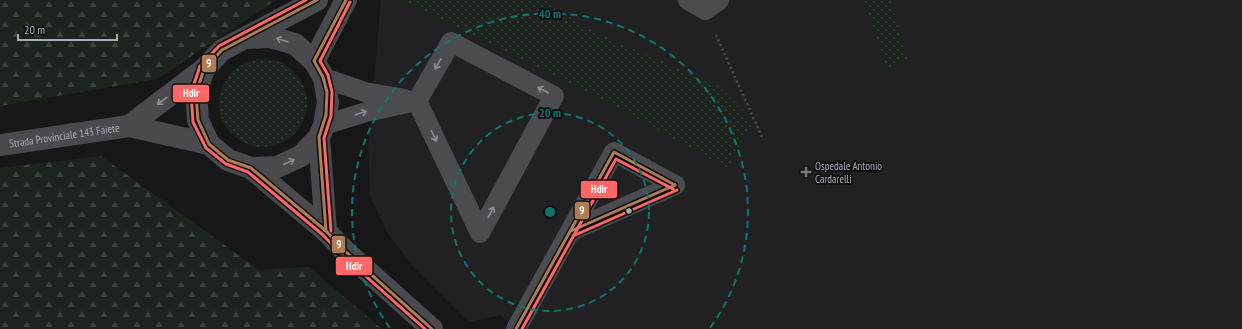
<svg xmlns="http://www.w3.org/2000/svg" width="1242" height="329" font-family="'PT Sans Narrow',sans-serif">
	<defs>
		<pattern id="grass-dots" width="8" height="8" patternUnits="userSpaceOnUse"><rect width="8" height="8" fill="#1d241e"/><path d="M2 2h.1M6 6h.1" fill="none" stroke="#3b413d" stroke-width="1.8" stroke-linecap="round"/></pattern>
		<pattern id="forest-firs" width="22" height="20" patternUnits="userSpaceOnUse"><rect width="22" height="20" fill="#1d241e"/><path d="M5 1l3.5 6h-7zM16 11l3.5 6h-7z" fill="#3b413d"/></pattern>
	</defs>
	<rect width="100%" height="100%" fill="#171717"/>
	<path fill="#212123" d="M381 0H1242V329H516L500 315 469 322 411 264 387 232 370 196 368 148Z"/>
	<g fill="url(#grass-dots)">
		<path d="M404 0H550L556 8 586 28 718 86 753 122 727 168 599 97Z"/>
		<path d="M863 0H890L908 59 887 68Z"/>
		<circle cx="263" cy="103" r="44"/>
	</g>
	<g fill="url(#forest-firs)">
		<path d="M0 0H276L157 79 0 106Z"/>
		<path d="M101 156 259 270 309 267 382 329H0V168Z"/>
	</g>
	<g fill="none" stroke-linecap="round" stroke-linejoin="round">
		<path stroke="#4d4e52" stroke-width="2.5" stroke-dasharray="2 3" stroke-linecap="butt" d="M716 35 762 137"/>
		<g stroke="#4b4c50" stroke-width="20">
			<path d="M688 0 705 10 719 0"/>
			<path d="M324 78 365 92 405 99"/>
			<path d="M324 125 366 112 417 101 451 42 554 96 480 233 417 101"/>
			<path d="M571 231 675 185"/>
			<path d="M516 329 614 152 675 185"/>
		</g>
		<g stroke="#4a4a4e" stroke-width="22">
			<path d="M245 38 270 37 295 44 314 61 324 78 328 102 324 125 319 137 301 156 277 167 251 168 228 160 209 144 198 120 196 94 204 69 222 50 317 0"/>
			<path d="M314 61 346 0"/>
			<path d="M129 126 204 69"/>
			<path d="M319 137 326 231"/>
			<path id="s1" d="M0 145 129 126 209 144"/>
			<path d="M251 168 326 231 345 251 432 329"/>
		</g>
		<g stroke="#111113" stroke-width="6">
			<g id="bus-1">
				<path d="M317 0 222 50 204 69 196 94 198 120 209 144 228 160 251 168 326 231 345 251 432 329"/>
				<path d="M326 231 319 137 326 115 327 92 323 77 314 61 346 0"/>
				<path d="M571 231 675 185"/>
				<path d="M516 329 614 152 675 185"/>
			</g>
		</g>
		<g stroke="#111113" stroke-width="6">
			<g id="bus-2">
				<path d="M306 0 219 46 200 66 191 93 193 122 206 148 226 164 248 172 323 235 342 255 425 329"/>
				<path d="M331 231 324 138 331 116 332 92 328 75 320 61 350 2"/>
				<path d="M573 236 677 190"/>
				<path d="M522 329 616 159 673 189"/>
			</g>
		</g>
		<use href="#bus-1" stroke="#b07c57" stroke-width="3"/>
		<use href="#bus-2" stroke="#f66" stroke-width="3"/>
	</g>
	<defs><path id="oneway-shaft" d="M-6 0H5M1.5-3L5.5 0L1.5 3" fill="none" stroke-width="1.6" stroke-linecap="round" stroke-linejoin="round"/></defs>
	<g stroke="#8c8f98">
		<use href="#oneway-shaft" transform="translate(282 40) rotate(-162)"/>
		<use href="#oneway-shaft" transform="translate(162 101) rotate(143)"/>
		<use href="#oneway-shaft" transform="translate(289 162) rotate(-25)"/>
	</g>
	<g stroke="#8c9099">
		<use href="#oneway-shaft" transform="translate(438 64) rotate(120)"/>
		<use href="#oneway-shaft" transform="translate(543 90) rotate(-152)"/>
		<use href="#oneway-shaft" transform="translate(361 113) rotate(-17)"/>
		<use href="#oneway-shaft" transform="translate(434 136) rotate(64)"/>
		<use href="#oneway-shaft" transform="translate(491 212) rotate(-62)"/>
	</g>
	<g fill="none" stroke="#0f766e" stroke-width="2" stroke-dasharray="7 5">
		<circle cx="550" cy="212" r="99"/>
		<path d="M390 328A198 198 0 1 1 710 328"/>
	</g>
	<path fill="#757880" stroke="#111113" stroke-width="1.5" d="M804 166h4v4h4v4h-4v4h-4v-4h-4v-4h4z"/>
	<circle fill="#a8adb8" stroke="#111113" stroke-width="1.5" cx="629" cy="211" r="3.5"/>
	<g text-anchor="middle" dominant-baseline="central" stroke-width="4" stroke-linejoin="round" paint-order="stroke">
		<g font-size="11" fill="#a8adb8" stroke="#111113">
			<text stroke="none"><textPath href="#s1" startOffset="65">Strada Provinciale 143 Faiete</textPath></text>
		</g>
		<g font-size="11" fill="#a8adb8" stroke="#111113" text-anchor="start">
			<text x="815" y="166">Ospedale Antonio<tspan x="815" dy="13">Cardarelli</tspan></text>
		</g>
	</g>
	<circle cx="550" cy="212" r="6" fill="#0f766e" stroke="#111113" stroke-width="2"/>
	<g font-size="12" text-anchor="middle" font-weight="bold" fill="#0f766e" stroke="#111113" stroke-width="4" stroke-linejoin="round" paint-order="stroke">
		<text x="550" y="18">40 m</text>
		<text x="550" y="117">20 m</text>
	</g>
	<g stroke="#111113" stroke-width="1.5">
		<rect x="201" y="54" width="16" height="19" rx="4" fill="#b07c57"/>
		<rect x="172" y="84" width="38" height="19" rx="4" fill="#f66"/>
		<rect x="580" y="180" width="38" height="19" rx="4" fill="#f66"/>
		<rect x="574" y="201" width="16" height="19" rx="4" fill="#b07c57"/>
		<rect x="331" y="235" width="15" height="19" rx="4" fill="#b07c57"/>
		<rect x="335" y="256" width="38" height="20" rx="4" fill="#f66"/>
	</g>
	<g font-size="11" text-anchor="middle" font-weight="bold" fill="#fff">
		<text x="209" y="67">9</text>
		<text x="191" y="97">Hdir</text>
		<text x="599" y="193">Hdir</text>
		<text x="582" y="214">9</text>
		<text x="339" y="248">9</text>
		<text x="354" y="270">Hdir</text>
	</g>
	<path d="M18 34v6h99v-6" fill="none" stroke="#a8adb8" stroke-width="2"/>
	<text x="24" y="34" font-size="12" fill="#a8adb8" stroke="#111113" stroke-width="3" paint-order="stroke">20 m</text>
</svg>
